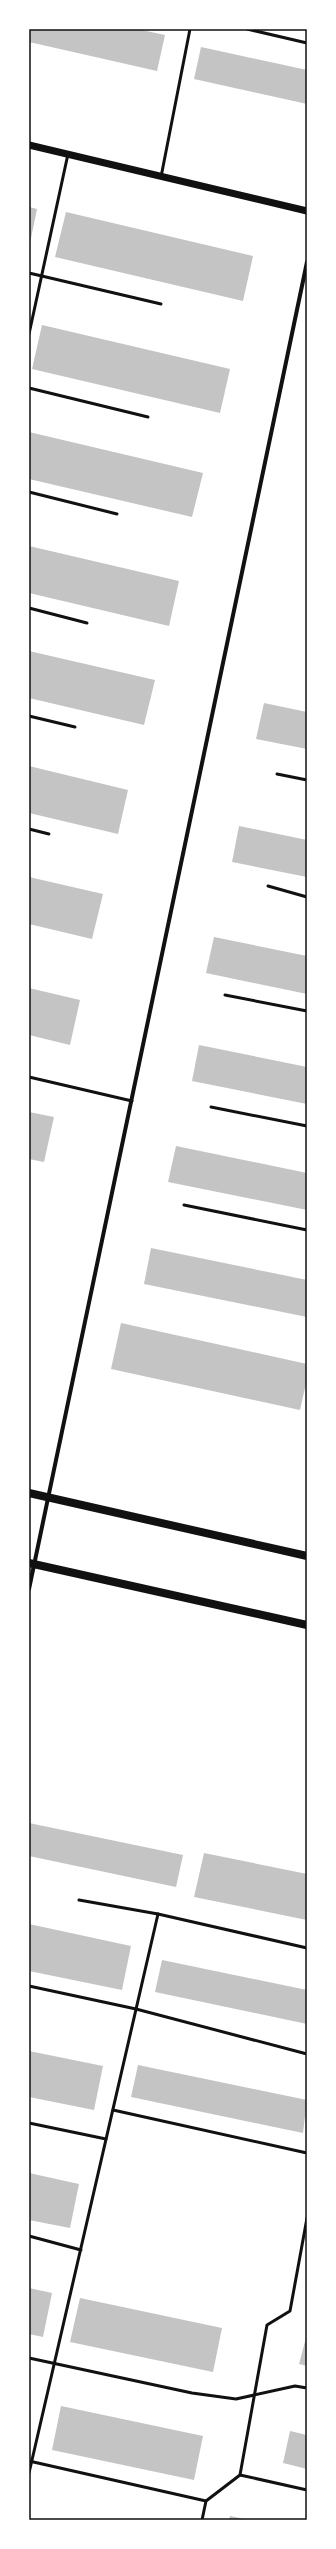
<svg xmlns="http://www.w3.org/2000/svg" width="336" height="2549" font-family="'IBM Plex Sans',sans-serif">
	<rect width="100%" height="100%" fill="#fff"/>
	<g fill="#c4c4c4">
		<path d="M29 29H137L165 35 157 71 29 42Z"/>
		<path d="M201 47 307 70V104L194 79Z"/>
		<path d="M29 207 37 209 30 243H29Z"/>
		<path d="M66 212 253 256 243 301 55 257Z"/>
		<path d="M42 325 230 369 220 413 32 369Z"/>
		<path d="M29 432 203 473 192 517 29 479Z"/>
		<path d="M29 546 179 581 169 626 29 593Z"/>
		<path d="M29 651 155 680 144 725 29 698Z"/>
		<path d="M264 703 307 712V749L256 739Z"/>
		<path d="M29 766 128 790 118 834 29 813Z"/>
		<path d="M239 826 307 840V877L232 862Z"/>
		<path d="M29 877 103 894 92 939 29 924Z"/>
		<path d="M214 937 307 956V994L206 973Z"/>
		<path d="M29 988 80 1000 70 1045 29 1035Z"/>
		<path d="M199 1045 307 1067V1104L192 1081Z"/>
		<path d="M29 1112 54 1117 44 1162 29 1159Z"/>
		<path d="M176 1146 307 1173V1210L168 1182Z"/>
		<path d="M151 1248 307 1280V1317L144 1284Z"/>
		<path d="M121 1323 307 1364V1379L300 1410 111 1369Z"/>
		<path d="M29 1823 183 1855 176 1887 29 1856Z"/>
		<path d="M204 1853 307 1874V1920L194 1897Z"/>
		<path d="M29 1924 131 1946 122 1990 29 1971Z"/>
		<path d="M162 1960 307 1990V2024L155 1992Z"/>
		<path d="M29 2051 103 2066 94 2110 29 2097Z"/>
		<path d="M138 2065 307 2100 303 2133 131 2097Z"/>
		<path d="M29 2173 79 2184 70 2228 29 2220Z"/>
		<path d="M29 2288 52 2293 43 2337 29 2334Z"/>
		<path d="M80 2298 222 2328 213 2372 70 2342Z"/>
		<path d="M307 2334V2366L299 2364Z"/>
		<path d="M61 2406 203 2436 194 2480 52 2450Z"/>
		<path d="M290 2431 307 2435V2469L283 2463Z"/>
		<path d="M230 2516 245 2519 244 2520H229Z"/>
	</g>
	<g fill="none" stroke-linecap="round" stroke-linejoin="round">
		<g stroke="#111" stroke-width="3">
			<path d="M247 29 307 43"/>
			<path d="M161 177 190 29"/>
			<path d="M29 273 161 304"/>
			<path d="M29 334 68 154"/>
			<path d="M29 388 148 417"/>
			<path d="M29 492 117 514"/>
			<path d="M29 608 87 623"/>
			<path d="M29 716 75 727"/>
			<path d="M277 774 307 780"/>
			<path d="M29 829 49 834"/>
			<path d="M268 886 307 897"/>
			<path d="M225 995 307 1011"/>
			<path d="M29 1077 132 1101"/>
			<path d="M211 1107 307 1126"/>
			<path d="M184 1205 307 1230"/>
			<path d="M79 1900 158 1914 307 1948"/>
			<path d="M29 1986 136 2009 307 2054"/>
			<path d="M113 2110 307 2153"/>
			<path d="M29 2123 106 2139"/>
			<path d="M29 2236 81 2250"/>
			<path d="M29 2358 192 2393 236 2399 295 2386 307 2388"/>
			<path d="M29 2461 206 2501"/>
			<path d="M29 2473 158 1914"/>
			<path d="M240 2475 307 2490"/>
			<path d="M202 2520 206 2501 240 2475 267 2325 290 2311 307 2218"/>
		</g>
		<path stroke="#111" stroke-width="4" d="M29 1589 307 262"/>
		<path stroke="#111" stroke-width="7" d="M29 145 307 211"/>
		<g stroke="#111" stroke-width="8">
			<path d="M29 1493 307 1556"/>
			<path d="M29 1563 307 1625"/>
		</g>
	</g>
	<rect width="336" height="2549" fill="none" stroke="#ffffff" stroke-width="60"/>
	<rect x="30" y="30" width="276" height="2489" fill="none" stroke="#111" stroke-width="1.5"/>
</svg>
